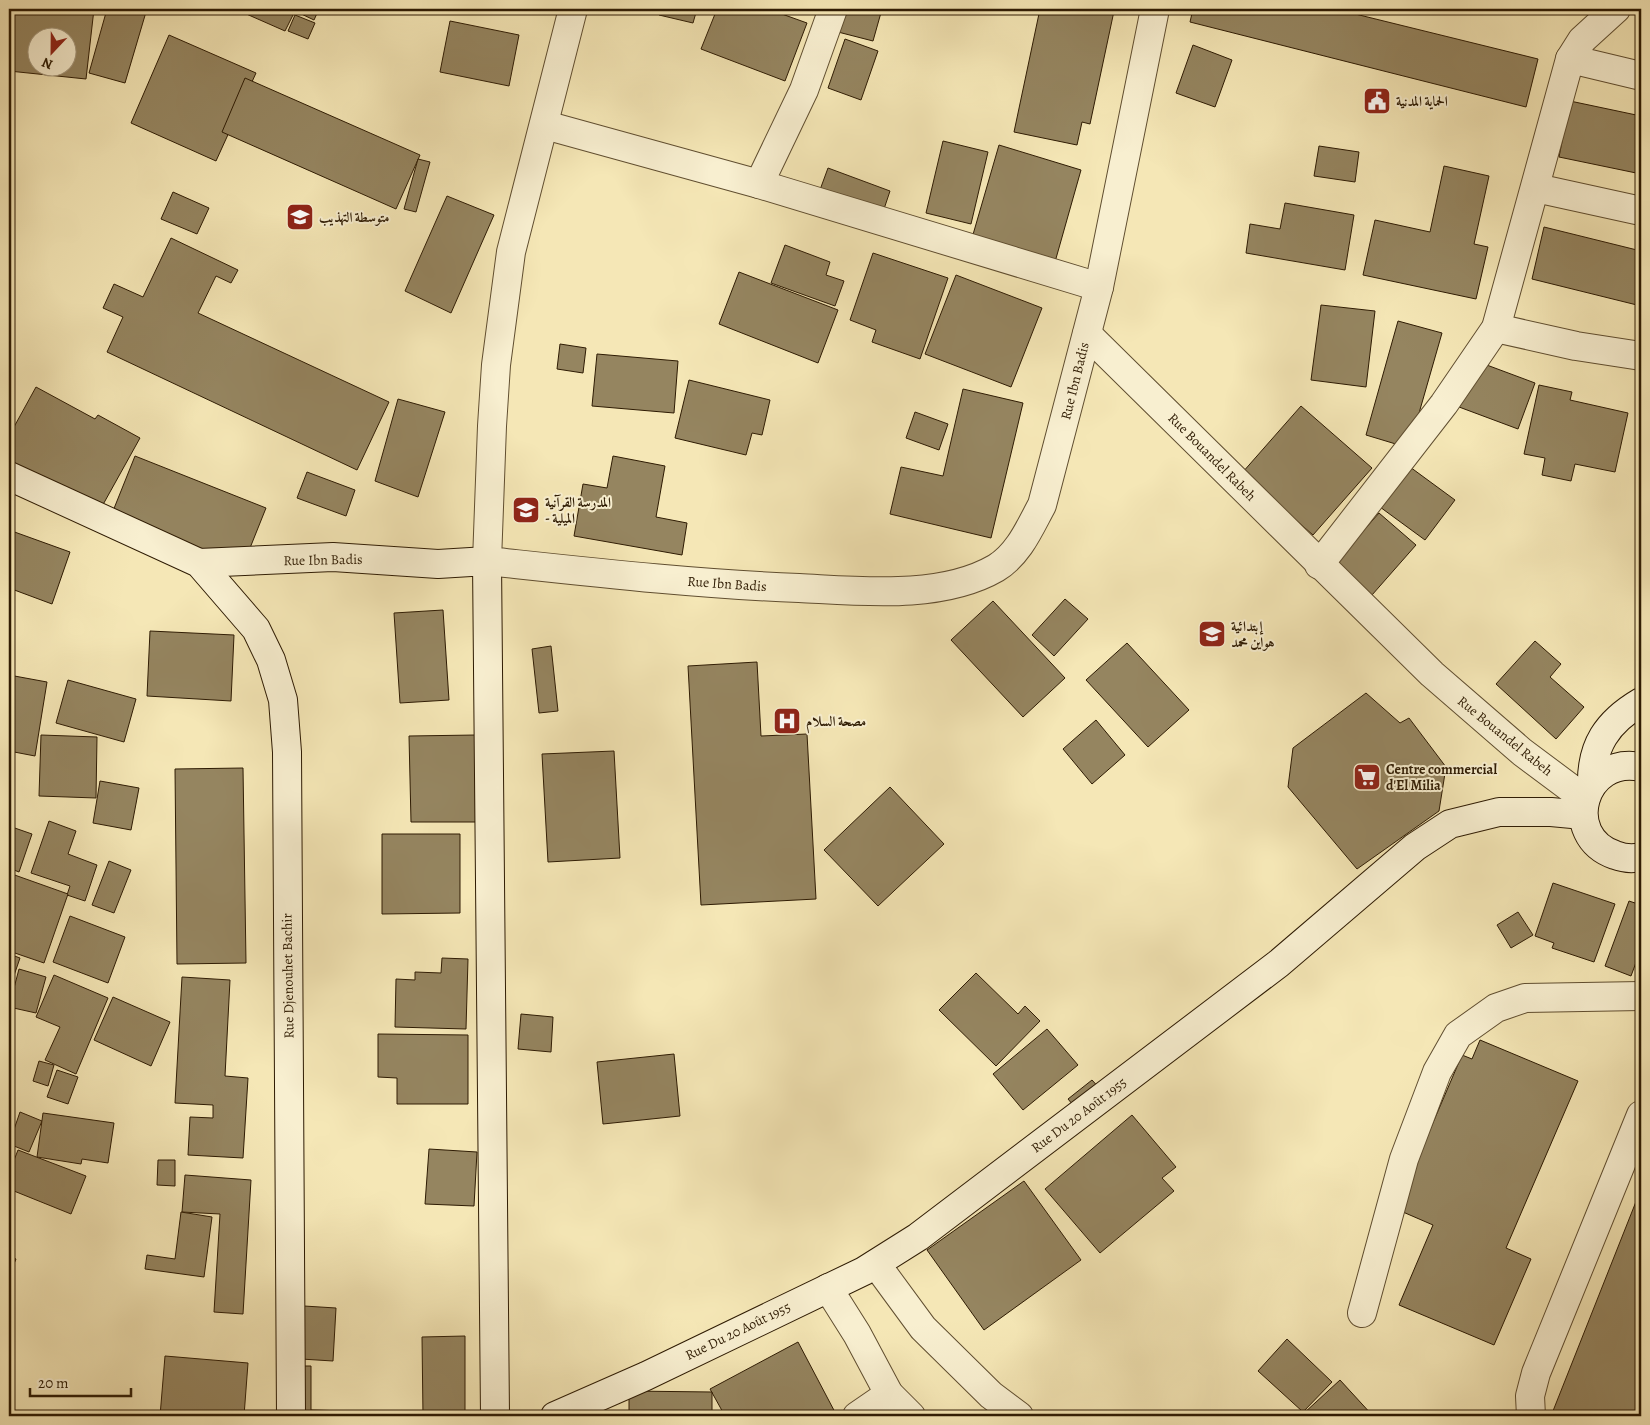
<svg xmlns="http://www.w3.org/2000/svg" width="1650" height="1425" font-family="Alegreya,Amiri,serif">
	<rect width="100%" height="100%" fill="#f5e7b6"/>
	<filter id="stains"><feTurbulence type="fractalNoise" baseFrequency=".004" numOctaves="4"/><feColorMatrix values="0 0 0 0 .2 0 0 0 0 .09 0 0 0 0 .02 0 0 0 .5 -.17"/></filter>
	<radialGradient id="worn" r=".72"><stop offset=".6" stop-color="#630" stop-opacity="0"/><stop offset="1" stop-color="#630" stop-opacity=".3"/></radialGradient>
	<g fill="#958560" stroke="#2e1b03" fill-rule="evenodd">
		<path d="M12 9H94L86 79 9 71ZM38 38H68V68H38Z"/>
		<path d="M107 9H135L146 12 125 83 89 73Z"/>
		<path d="M235 9H319L314 20 295 11 285 31Z"/>
		<path d="M660 9H697L693 23 659 15Z"/>
		<path d="M717 9H768L807 23 785 81 701 49Z"/>
		<path d="M844 9H882L873 41 838 32Z"/>
		<path d="M1040 9H1104L1114 11 1090 124 1082 122 1077 145 1014 132Z"/>
		<path d="M1193 9H1335L1538 59 1526 107 1190 22Z"/>
		<path d="M295 15 315 23 308 39 288 31Z"/>
		<path d="M450 21 519 35 509 86 440 72Z"/>
		<path d="M169 35 256 73 216 161 131 123Z"/>
		<path d="M845 39 878 51 861 100 828 88Z"/>
		<path d="M1193 45 1232 60 1215 107 1176 93Z"/>
		<path d="M245 78 420 155 396 209 222 132Z"/>
		<path d="M1570 101 1641 116V174L1559 157Z"/>
		<path d="M943 141 988 152 971 224 926 213Z"/>
		<path d="M999 145 1081 170 1055 262 972 238Z"/>
		<path d="M1319 146 1359 152 1355 182 1314 176Z"/>
		<path d="M418 159 430 162 416 212 404 209Z"/>
		<path d="M1444 166 1489 176 1474 244 1488 247 1476 299 1363 275 1375 220 1430 232Z"/>
		<path d="M828 168 890 191 880 221 817 198Z"/>
		<path d="M173 192 209 208 197 234 161 219Z"/>
		<path d="M447 196 494 215 451 313 405 291Z"/>
		<path d="M1285 203 1354 215 1345 270 1246 253 1250 224 1280 229Z"/>
		<path d="M1544 227 1641 251V306L1532 279Z"/>
		<path d="M171 238 238 270 231 283 216 276 198 313 389 402 357 470 107 352 123 317 103 308 114 284 143 297Z"/>
		<path d="M785 245 830 262 826 275 844 281 835 306 771 283Z"/>
		<path d="M873 253 948 278 920 359 872 342 876 330 850 320Z"/>
		<path d="M739 272 838 310 818 363 719 324Z"/>
		<path d="M956 275 1042 308 1011 387 925 354Z"/>
		<path d="M1321 305 1375 311 1366 387 1311 380Z"/>
		<path d="M1398 321 1442 333 1409 448 1366 435Z"/>
		<path d="M560 344 586 348 583 373 557 369Z"/>
		<path d="M597 354 678 361 674 413 592 406Z"/>
		<path d="M1468 358 1535 383 1518 429 1451 404Z"/>
		<path d="M689 380 770 400 762 435 752 433 746 455 675 438Z"/>
		<path d="M1539 385 1572 392 1570 400 1628 413 1615 472 1575 464 1571 481 1542 475 1545 458 1524 454Z"/>
		<path d="M36 387 95 419 98 415 140 438 100 510 9 461V436Z"/>
		<path d="M963 389 1023 403 991 538 890 514 901 467 943 476Z"/>
		<path d="M398 399 445 412 418 497 375 481Z"/>
		<path d="M1301 406 1372 468 1313 535 1242 473Z"/>
		<path d="M915 412 948 424 939 450 906 438Z"/>
		<path d="M135 456 266 508 242 568 111 516Z"/>
		<path d="M613 456 665 466 656 517 687 523 682 555 574 536 583 484 607 488Z"/>
		<path d="M1410 467 1455 500 1425 540 1380 507Z"/>
		<path d="M307 472 355 490 346 516 297 498Z"/>
		<path d="M1379 513 1416 545 1372 595 1335 563Z"/>
		<path d="M9 530 70 552 52 604 9 588Z"/>
		<path d="M1065 599 1088 619 1054 656 1032 635Z"/>
		<path d="M993 601 1065 678 1023 717 951 640Z"/>
		<path d="M443 610 449 700 400 703 394 613Z"/>
		<path d="M150 631 234 635 231 701 147 696Z"/>
		<path d="M1535 641 1561 664 1550 677 1584 707 1556 739 1496 684Z"/>
		<path d="M1127 643 1189 710 1148 747 1086 680Z"/>
		<path d="M551 646 558 711 539 713 532 649Z"/>
		<path d="M757 662 761 736 807 734 816 899 701 905 688 666Z"/>
		<path d="M9 675 47 682 35 756 9 751Z"/>
		<path d="M68 680 136 699 124 742 56 723Z"/>
		<path d="M1366 693 1400 723 1409 718 1446 767 1439 811 1357 869 1288 787 1293 748Z"/>
		<path d="M1096 720 1125 755 1092 784 1063 749Z"/>
		<path d="M41 735 97 737 96 798 39 796Z"/>
		<path d="M476 735 478 822H411L409 736Z"/>
		<path d="M614 751 620 858 548 862 542 754Z"/>
		<path d="M243 768 246 963 177 964 175 769Z"/>
		<path d="M100 781 139 788 131 830 93 823Z"/>
		<path d="M890 787 944 844 878 906 824 850Z"/>
		<path d="M49 821 76 831 68 854 97 865 85 901 67 895 70 886 31 873Z"/>
		<path d="M9 826 32 834 19 872 9 868Z"/>
		<path d="M382 834H460V913L382 914Z"/>
		<path d="M109 861 131 870 114 913 92 905Z"/>
		<path d="M9 873 68 894 44 963 9 951Z"/>
		<path d="M1553 883 1615 904 1594 962 1552 948 1554 943 1535 936Z"/>
		<path d="M1629 901 1641 905V949L1631 976 1605 966Z"/>
		<path d="M1518 912 1533 935 1511 948 1497 925Z"/>
		<path d="M70 916 125 937 108 983 53 962Z"/>
		<path d="M9 954 20 958 9 990Z"/>
		<path d="M442 958 468 959 466 1029 395 1027 396 979 415 980V972L441 973Z"/>
		<path d="M19 969 46 977 36 1013 9 1007Z"/>
		<path d="M976 973 1018 1014 1025 1006 1040 1021 996 1066 939 1010Z"/>
		<path d="M54 975 108 998 76 1074 45 1060 60 1027 36 1017Z"/>
		<path d="M182 977 230 980 225 1076 248 1078 243 1158 188 1155 190 1117 213 1118V1105L175 1103Z"/>
		<path d="M113 997 170 1022 151 1066 94 1040Z"/>
		<path d="M521 1014 553 1017 551 1052 518 1049Z"/>
		<path d="M1047 1029 1078 1065 1023 1110 993 1074Z"/>
		<path d="M378 1034 468 1035V1104H397V1078L378 1077Z"/>
		<path d="M1480 1040 1578 1081 1506 1248 1531 1259 1494 1345 1399 1305 1433 1225 1396 1209 1462 1055 1472 1059Z"/>
		<path d="M674 1054 680 1116 603 1124 597 1062Z"/>
		<path d="M39 1061 54 1065 48 1086 33 1081Z"/>
		<path d="M57 1070 78 1077 68 1104 47 1097Z"/>
		<path d="M1092 1080 1102 1091 1078 1111 1068 1099Z"/>
		<path d="M9 1112 13 1114 9 1123Z"/>
		<path d="M20 1112 42 1121 29 1152 9 1144Z"/>
		<path d="M43 1113 114 1123 108 1163 82 1159 81 1164 37 1157Z"/>
		<path d="M1132 1115 1176 1167 1162 1178 1174 1191 1100 1253 1045 1189Z"/>
		<path d="M429 1149 477 1152 474 1206 425 1204Z"/>
		<path d="M18 1150 86 1176 71 1214 9 1189V1173Z"/>
		<path d="M158 1160H175V1186L157 1185Z"/>
		<path d="M185 1175 251 1180 243 1314 214 1312 220 1214 182 1212Z"/>
		<path d="M1024 1181 1081 1260 984 1330 927 1250Z"/>
		<path d="M1641 1189V1410L1639 1416H1551Z"/>
		<path d="M181 1212 212 1217 204 1277 145 1269 147 1255 175 1259Z"/>
		<path d="M9 1256 16 1259 9 1276Z"/>
		<path d="M288 1305 336 1308 333 1361 285 1358Z"/>
		<path d="M465 1336V1416H423L422 1337Z"/>
		<path d="M1287 1339 1332 1382 1303 1412 1258 1371Z"/>
		<path d="M798 1342 837 1416H725L710 1389Z"/>
		<path d="M165 1356 248 1363 244 1416H160Z"/>
		<path d="M292 1366H311V1410L385 1412V1416H291Z"/>
		<path d="M1340 1380 1373 1416H1305L1303 1414Z"/>
		<path d="M629 1391 712 1392V1416H629Z"/>
	</g>
	<g fill="none" stroke-linecap="round" stroke-linejoin="round">
		<g stroke="#604e30" stroke-width="30">
			<g id="street">
				<path d="M573 9 511 252 496 365 492 426 487 561C590 572 694 584 799 588 860 591 941 600 996 568 1019 554 1030 527 1042 505L1099 287 1155 9"/>
				<path d="M1570 59 1641 76"/>
				<path d="M545 125 759 184 1099 287"/>
				<path d="M759 184 804 90 833 9"/>
				<path d="M1536 188 1641 211"/>
				<path d="M1496 328 1576 346 1641 356"/>
				<path d="M1087 334 1432 674 1522 752 1585 799"/>
				<path d="M1319 565 1444 404 1496 328 1570 59 1582 40 1616 9"/>
				<path d="M876 1264 923 1328 991 1395 1019 1416"/>
				<path d="M828 1288 857 1334 889 1394 911 1416"/>
				<path d="M1362 1313 1404 1159 1437 1072 1458 1035 1496 1008 1525 998 1641 996"/>
				<path d="M857 1416 889 1394"/>
				<path d="M1531 1416 1530 1396 1536 1373 1641 1115"/>
			</g>
		</g>
		<g stroke="#2e1b03" stroke-width="30">
			<g id="secondary">
				<path d="M9 476 199 563 256 629 271 660 283 700 287 752 291 1416"/>
				<path d="M199 563 333 557 438 564 487 561 495 1416"/>
				<path d="M1641 767C1583 755 1560 836 1615 855 1623 858 1633 859 1641 857"/>
				<path d="M1592 785C1591 746 1607 722 1641 702"/>
				<path d="M555 1416 646 1376 864 1271 918 1237 1278 964 1415 847 1450 824 1499 812H1551L1583 815"/>
			</g>
		</g>
		<use href="#street" stroke="#f8efd0" stroke-width="28"/>
		<use href="#secondary" stroke="#f8efd0" stroke-width="28"/>
	</g>
	<defs>
		<g id="civic-square" transform="scale(1.4375)"><rect x="-9" y="-9" width="18" height="18" rx="4" fill="#8f2418" stroke="#f8efd0"/><path d="M-.6-6.5H3V-4.5H.6V-3L4-1V1h2V6H-6V1h2V-1L-.6-3ZM-1.2 2.5V6h2.4V2.5Z" fill="#fff"/></g>
		<g id="school-square" transform="scale(1.4375)"><rect x="-9" y="-9" width="18" height="18" rx="4" fill="#8f2418" stroke="#f8efd0"/><path d="M0-5L7-2L0 1L-7-2ZM-4 1L0 2.5L4 1V4Q0 6-4 4Z" fill="#fff"/></g>
		<g id="hospital-square" transform="scale(1.4375)"><rect x="-9" y="-9" width="18" height="18" rx="4" fill="#8f2418" stroke="#f8efd0"/><path d="M-5-5h3v3.5h4V-5h3V5h-3V1.5h-4V5h-3Z" fill="#fff"/></g>
		<g id="supermarket-square" transform="scale(1.4375)"><rect x="-9" y="-9" width="18" height="18" rx="4" fill="#8f2418" stroke="#f8efd0"/><path d="M-6-5.5h2.5l.6 2H6L4.5 2H-2.5L-4.4-4H-6ZM-1.5 3.2a1.3 1.3 0 1 0 .1 0ZM3 3.2a1.3 1.3 0 1 0 .1 0Z" fill="#fff"/></g>
	</defs>
	<g fill-rule="evenodd">
		<use href="#civic-square" x="1377" y="101"/>
		<use href="#school-square" x="300" y="217"/>
		<use href="#school-square" x="526" y="510"/>
		<use href="#school-square" x="1212" y="634"/>
		<use href="#hospital-square" x="787" y="721"/>
		<use href="#supermarket-square" x="1367" y="777"/>
	</g>
	<g text-anchor="middle" dominant-baseline="central" stroke-width="4" stroke-linejoin="round" paint-order="stroke">
		<g font-size="14" font-weight="bold" fill="#2e1b03" stroke="#f8efd0" text-anchor="start">
			<text x="1396" y="101">الحماية المدنية</text>
			<text x="319" y="217">متوسطة التهذيب</text>
			<text x="545" y="502">المدرسة القرآنية<tspan x="545" dy="16">- الميلية</tspan></text>
			<text x="1231" y="626">إبتدائية<tspan x="1231" dy="16">هواين محمد</tspan></text>
			<text x="806" y="721">مصحة السلام</text>
			<text x="1386" y="769">Centre commercial<tspan x="1386" dy="16">d'El Milia</tspan></text>
		</g>
		<g font-size="14" fill="#2e1b03" stroke="#f8efd0">
			<text transform="translate(1075 381) rotate(-76)">Rue Ibn Badis</text>
			<text transform="translate(1212 457) rotate(45)">Rue Bouandel Rabeh</text>
			<text transform="translate(323 560) rotate(-1)">Rue Ibn Badis</text>
			<text transform="translate(727 584) rotate(4)">Rue Ibn Badis</text>
			<text transform="translate(1505 736) rotate(39)">Rue Bouandel Rabeh</text>
			<text transform="translate(288 976) rotate(-91)">Rue Djenouhet Bachir</text>
			<text transform="translate(1079 1115) rotate(-37)">Rue Du 20 Août 1955</text>
			<text transform="translate(738 1331) rotate(-26)">Rue Du 20 Août 1955</text>
		</g>
	</g>
	<rect width="1650" height="1425" fill="none" stroke="#f5e7b6" stroke-width="30"/>
	<rect x="10" y="10" width="1630" height="1405" fill="none" stroke="#2e1b03" stroke-width="2.5"/>
	<rect x="15" y="15" width="1620" height="1395" fill="none" stroke="#2e1b03"/>
	<g transform="translate(52 52) rotate(202)"><circle r="24" fill="#f8efd0" stroke="#a79a7e"/>
	<path d="M0-4L9 19L0 12L-9 19Z" fill="#8f2418"/>
	<text y="-8" font-size="14" font-weight="bold" text-anchor="middle" fill="#2e1b03">N</text>
	</g>
	<path d="M30 1388v8h101v-8" fill="none" stroke="#2e1b03" stroke-width="2.5"/>
	<text x="38" y="1388" font-size="15" fill="#2e1b03" stroke="#f8efd0" stroke-width="4" paint-order="stroke">20 m</text>
	<rect width="100%" height="100%" filter="url(#stains)"/>
	<rect width="100%" height="100%" fill="url(#worn)"/>
</svg>
